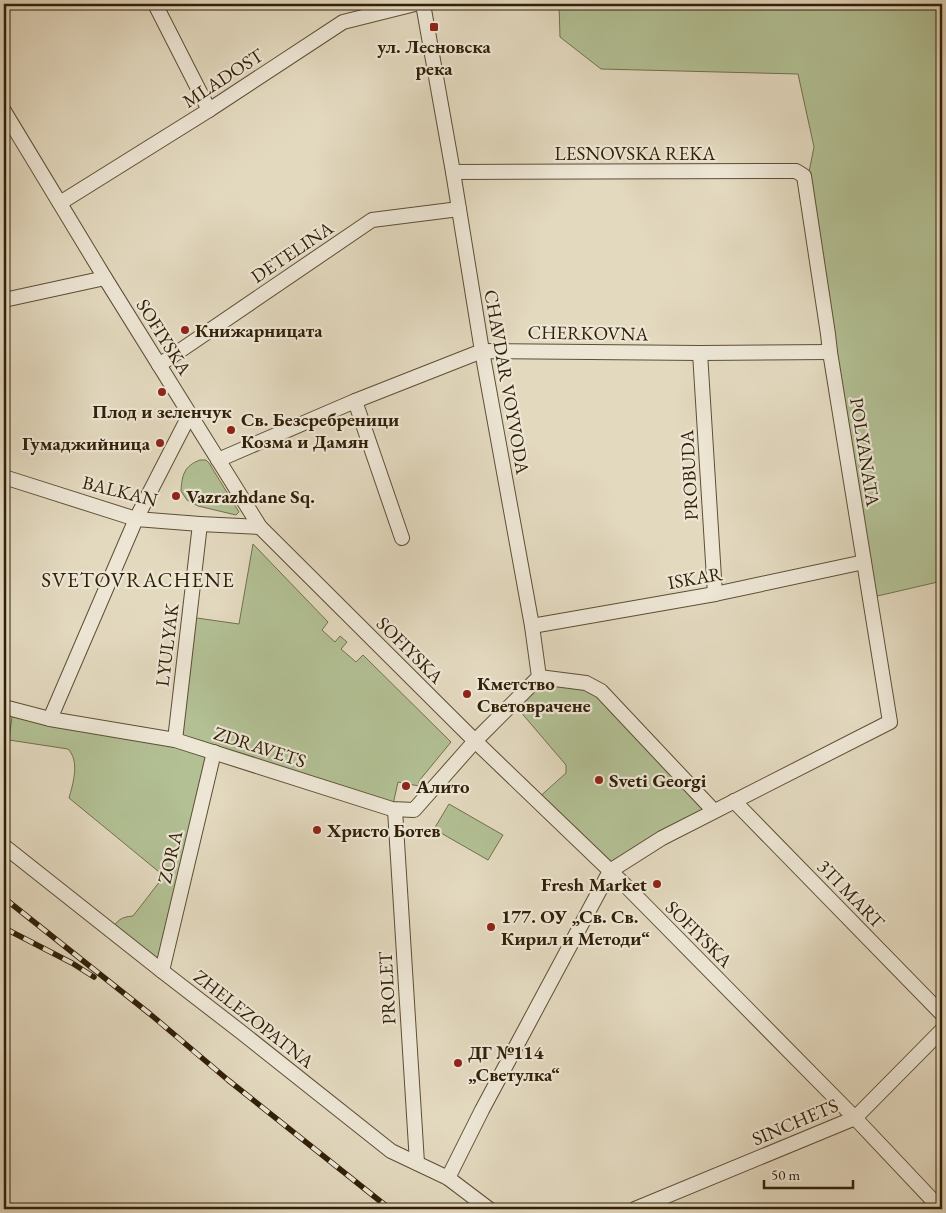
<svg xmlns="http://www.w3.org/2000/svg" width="946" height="1213" font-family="'EB Garamond',serif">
	<rect width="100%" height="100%" fill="#e3d9bf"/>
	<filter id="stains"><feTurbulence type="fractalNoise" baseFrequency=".004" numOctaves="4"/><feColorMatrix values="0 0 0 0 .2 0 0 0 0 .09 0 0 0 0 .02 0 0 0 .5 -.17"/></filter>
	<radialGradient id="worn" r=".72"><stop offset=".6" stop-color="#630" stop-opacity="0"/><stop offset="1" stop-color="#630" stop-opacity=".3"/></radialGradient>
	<g fill="#b2c094" stroke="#72704e">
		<path d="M559 4H942V581L869 598 806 187 814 147 798 74 601 69 560 37Z"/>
		<path d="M200 460H206L209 463 239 512 236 515 198 506 187 500 181 491C182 475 184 466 200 460Z"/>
		<path d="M253 544 328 622 322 630 335 642 340 636 347 642 341 649 356 662 363 655 451 742 419 781V786L398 782 392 809 214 752 162 971 111 931C117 920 121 917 133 916L164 876 69 798C73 784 80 761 68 749L9 740 13 709 175 740 190 617 239 624Z"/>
		<path d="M539 677 586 683 714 811 610 871 536 800 566 773V765L513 703Z"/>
		<path d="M449 804 503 835 488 860 434 829Z"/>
	</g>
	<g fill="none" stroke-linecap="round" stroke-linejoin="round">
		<g stroke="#5e4e36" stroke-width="16">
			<g id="minor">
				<path d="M155 4 209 110"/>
				<path d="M4 111 105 278 260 527 475 741 627 887 855 1118 941 1209"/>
				<path d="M60 203 209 110 343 22 415 4"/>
				<path d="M4 300 105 278"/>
				<path d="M700 353 715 594"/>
				<path d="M159 365 372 220 459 209"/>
				<path d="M355 401 402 538"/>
				<path d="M218 460 355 401 482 351 700 353 830 352"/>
				<path d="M4 477 136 519 200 524 260 527"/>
				<path d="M532 626 715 594 864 562"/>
				<path d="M539 677 586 683 601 691 714 811"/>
				<path d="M4 707 50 719 175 740 392 809 414 810 475 741 539 677 532 626 482 351 453 172 423 4"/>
				<path d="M50 719 136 519 190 414"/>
				<path d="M175 740 200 524"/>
				<path d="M734 801 942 1014"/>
				<path d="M395 810 417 1163"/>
				<path d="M4 846 162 971 241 1032 391 1151 448 1178 489 1209"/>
				<path d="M162 971 214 752"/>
				<path d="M448 1178 482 1110 610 871 662 838 890 722 830 352 828 334 804 176 796 171 453 172"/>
				<path d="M635 1209 855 1118 942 1030"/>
			</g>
		</g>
		<use href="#minor" stroke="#ede6d5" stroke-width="14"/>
		<g stroke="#312008" stroke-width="5.5">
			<g id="rail">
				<path d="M4 898 150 1014 228 1080 390 1209"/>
				<path d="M4 928 72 963 94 977"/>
			</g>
		</g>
		<use href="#rail" stroke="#ede6d5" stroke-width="4" stroke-dasharray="11" stroke-linecap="butt"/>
	</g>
	<g fill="#8f2418" stroke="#ede6d5" stroke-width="2">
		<rect x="429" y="22" width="10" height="10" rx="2.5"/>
		<circle cx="185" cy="330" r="5"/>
		<circle cx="162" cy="392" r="5"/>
		<circle cx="231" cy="430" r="5"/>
		<circle cx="160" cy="443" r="5"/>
		<circle cx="176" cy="496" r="5"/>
		<circle cx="467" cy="694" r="5"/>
		<circle cx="599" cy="780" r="5"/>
		<circle cx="406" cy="786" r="5"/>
		<circle cx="317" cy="830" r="5"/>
		<circle cx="657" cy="884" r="5"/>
		<circle cx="491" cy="927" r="5"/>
		<circle cx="458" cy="1063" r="5"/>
	</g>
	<g text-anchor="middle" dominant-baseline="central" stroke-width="4.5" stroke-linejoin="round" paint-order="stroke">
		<g font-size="19" font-weight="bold" fill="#312008" stroke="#ede6d5" text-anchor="start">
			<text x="434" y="46" text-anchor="middle">ул. Лесновска<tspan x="434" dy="22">река</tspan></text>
			<text x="195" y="330">Книжарницата</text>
			<text x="162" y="411" text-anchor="middle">Плод и зеленчук</text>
			<text x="241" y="419">Св. Безсребреници<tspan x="241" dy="22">Козма и Дамян</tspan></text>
			<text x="150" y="443" text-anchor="end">Гумаджийница</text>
			<text x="186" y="496">Vazrazhdane Sq.</text>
			<text x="477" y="683">Кметство<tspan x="477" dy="22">Световрачене</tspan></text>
			<text x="609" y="780">Sveti Georgi</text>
			<text x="416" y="786">Алито</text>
			<text x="327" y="830">Христо Ботев</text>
			<text x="647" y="884" text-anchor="end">Fresh Market</text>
			<text x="501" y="916">177. ОУ „Св. Св.<tspan x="501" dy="22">Кирил и Методи“</tspan></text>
			<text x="468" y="1052">ДГ №114<tspan x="468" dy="22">„Светулка“</tspan></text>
		</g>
		<g font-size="19" fill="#312008" stroke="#ede6d5">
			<text transform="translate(223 78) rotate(-33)">MLADOST</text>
			<text x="635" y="153">LESNOVSKA REKA</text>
			<text transform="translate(292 252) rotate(-34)">DETELINA</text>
			<text transform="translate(588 333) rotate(1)">CHERKOVNA</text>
			<text transform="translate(164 337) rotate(58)">SOFIYSKA</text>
			<text transform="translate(507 382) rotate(80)">CHAVDAR VOYVODA</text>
			<text transform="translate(865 452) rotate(81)">POLYANATA</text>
			<text transform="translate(689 475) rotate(-93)">PROBUDA</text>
			<text transform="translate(120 491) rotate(14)">BALKAN</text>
			<text transform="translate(695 578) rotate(-10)">ISKAR</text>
			<text transform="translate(167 645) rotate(-83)">LYULYAK</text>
			<text transform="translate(410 650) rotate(45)">SOFIYSKA</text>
			<text transform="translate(260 747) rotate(18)">ZDRAVETS</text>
			<text transform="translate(170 857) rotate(-77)">ZORA</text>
			<text transform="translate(851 894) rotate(46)">3TI MART</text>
			<text transform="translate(699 934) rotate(45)">SOFIYSKA</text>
			<text transform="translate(387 988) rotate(-93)">PROLET</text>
			<text transform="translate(254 1019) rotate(38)">ZHELEZOPATNA</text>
			<text transform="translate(795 1122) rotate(-23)">SINCHETS</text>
		</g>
		<g font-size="21" letter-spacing="1" fill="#312008" stroke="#ede6d5">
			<text x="138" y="579">SVETOVRACHENE</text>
		</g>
	</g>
	<rect width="946" height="1213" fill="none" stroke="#e3d9bf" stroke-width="20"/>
	<rect x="5" y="5" width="936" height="1203" fill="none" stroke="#312008" stroke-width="2.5"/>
	<rect x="10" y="10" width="926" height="1193" fill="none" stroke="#312008"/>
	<path d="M764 1180v8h89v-8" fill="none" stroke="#312008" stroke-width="2.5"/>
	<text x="771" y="1180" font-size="15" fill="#312008" stroke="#ede6d5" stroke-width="4" paint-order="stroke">50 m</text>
	<rect width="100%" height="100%" filter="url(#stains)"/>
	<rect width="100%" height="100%" fill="url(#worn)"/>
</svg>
